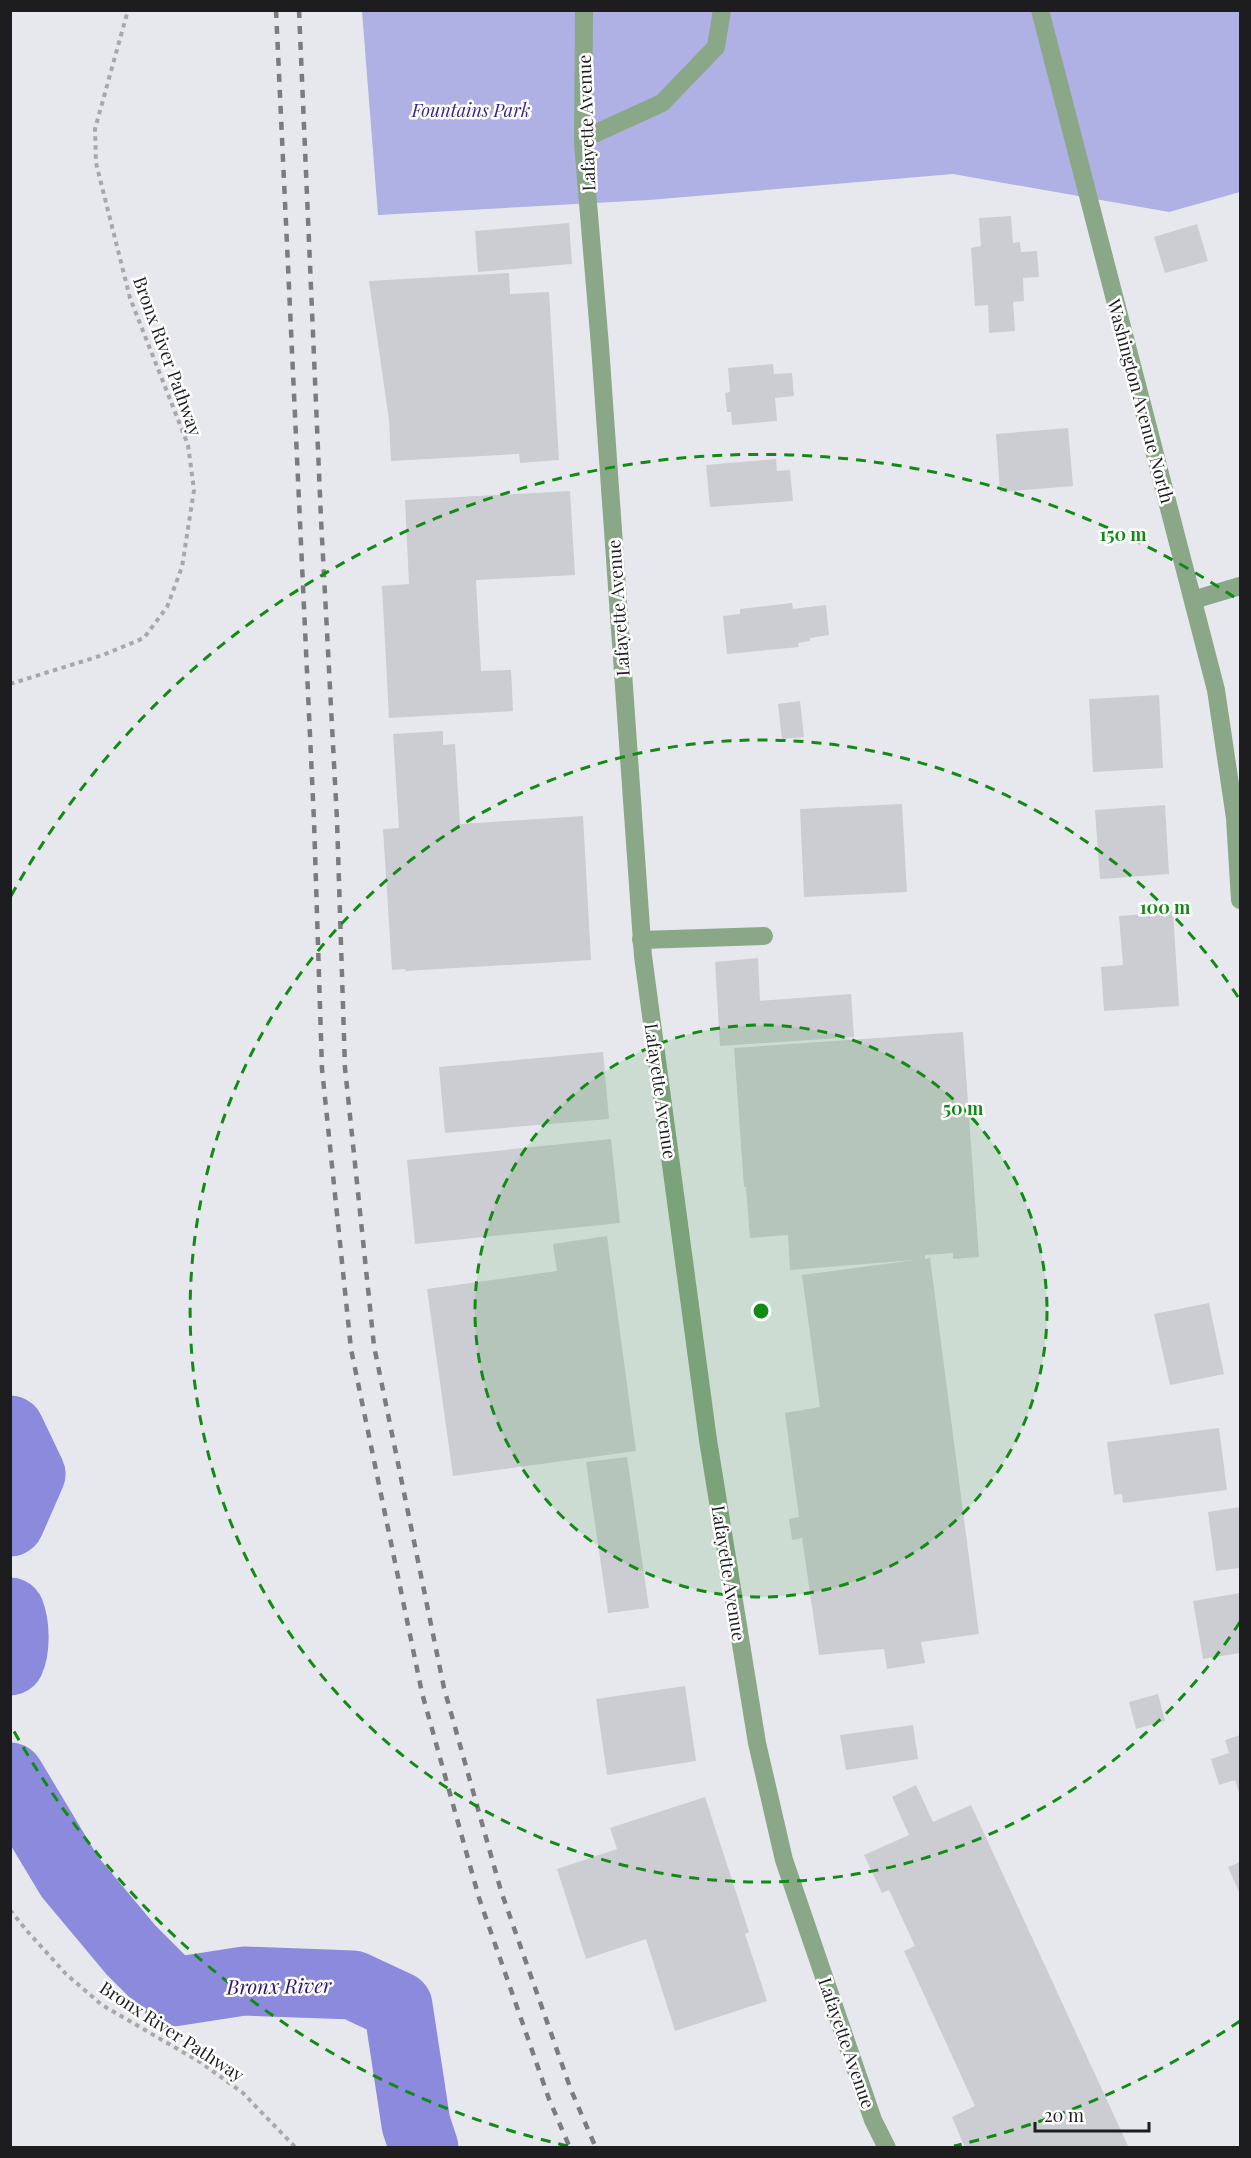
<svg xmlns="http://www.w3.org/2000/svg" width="1251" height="2158" font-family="'Playfair Display',serif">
	<rect width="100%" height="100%" fill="#e7e8ed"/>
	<path fill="#afb0e4" d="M362 11H1240V192L1169 212 953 174 649 200 378 215Z"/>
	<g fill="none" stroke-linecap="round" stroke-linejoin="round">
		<g stroke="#8b8add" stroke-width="69">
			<path d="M10 1430 31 1474 10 1522"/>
			<path d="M10 1612C15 1625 16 1648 10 1661"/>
			<path d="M10 1777 70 1877 131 1950 173 1992 244 1981 353 1985 398 2006 416 2124 424 2148"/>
		</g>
	</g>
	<g fill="#cccdd2">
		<path d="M1011 216 1013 243 1020 242 1021 252 1037 251 1039 277 1023 278 1024 301 1013 302 1015 331 989 333 988 305 975 306 971 248 981 246 979 218Z"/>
		<path d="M569 223 572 264 478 272 475 231Z"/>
		<path d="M1197 224 1208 261 1165 273 1154 237Z"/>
		<path d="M509 273 510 294 549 292 559 460 520 463 519 454 391 461 389 420 369 281Z"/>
		<path d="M773 364 774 374 792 373 794 396 775 398 777 421 732 425 731 412H727L725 393 730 392 728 368Z"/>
		<path d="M1068 428 1073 486 1000 492 996 434Z"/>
		<path d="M776 459 777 471 790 470 793 501 710 507 706 465Z"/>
		<path d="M570 491 575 575 476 580 481 671 511 670 513 711 389 718 382 586 409 584 405 500Z"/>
		<path d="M792 603 793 609 826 605 829 635 810 638V641L798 643 799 647 727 654 723 616 740 614V609Z"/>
		<path d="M1159 695 1163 768 1093 772 1089 699Z"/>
		<path d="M800 701 804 737 782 739 778 704Z"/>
		<path d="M443 731V745L455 744 460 824 583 816 591 960 406 971 405 969 392 970 383 829 399 828 393 734Z"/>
		<path d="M902 804 907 892 804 897 800 809Z"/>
		<path d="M1165 805 1169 874 1100 879 1095 810Z"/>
		<path d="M1173 912 1179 1006 1104 1011 1101 967 1123 965 1119 916Z"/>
		<path d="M758 958 760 1001 851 994 854 1037 720 1046 715 962Z"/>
		<path d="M963 1032 979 1257 953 1259V1253L925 1255V1259L930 1258 979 1634 921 1642 925 1663 887 1669 884 1649 819 1655 802 1538 792 1540 789 1519 799 1517 785 1413 820 1407 802 1275 915 1260 790 1270 788 1235 750 1238 746 1187H744L734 1048Z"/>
		<path d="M603 1052 609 1119 445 1133 439 1067Z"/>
		<path d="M611 1139 620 1223 415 1244 407 1160Z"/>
		<path d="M607 1236 636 1451 453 1476 427 1289 557 1271 553 1244Z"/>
		<path d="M1209 1303 1224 1374 1170 1385 1154 1314Z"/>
		<path d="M1219 1428 1227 1490 1123 1503 1122 1494 1114 1495 1107 1442Z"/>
		<path d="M627 1457 649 1608 608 1613 586 1462Z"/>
		<path d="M1240 1507V1568L1216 1571 1208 1512Z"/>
		<path d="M1240 1593V1653L1203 1659 1193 1601Z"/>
		<path d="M685 1686 696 1761 607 1775 596 1699Z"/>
		<path d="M1158 1694 1165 1721 1136 1729 1129 1702Z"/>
		<path d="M913 1725 918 1759 846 1770 840 1735Z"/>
		<path d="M1240 1735V1796L1235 1780 1219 1785 1211 1759 1229 1753 1225 1740Z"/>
		<path d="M916 1785 933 1822 971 1805 1129 2148H965L952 2117 975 2106 904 1951 915 1946 889 1890 882 1893 864 1855 909 1835 892 1797Z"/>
		<path d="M705 1797 749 1932 745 1934 767 2001 675 2031 646 1939 586 1959 557 1869 617 1849 610 1828Z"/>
		<path d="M1240 1862V1894L1228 1867Z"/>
	</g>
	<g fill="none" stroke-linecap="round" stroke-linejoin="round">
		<g stroke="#a8a8ac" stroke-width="4" stroke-dasharray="4.5 4.5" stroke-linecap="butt">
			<path d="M10 684 103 655 144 638 167 607 182 567 194 490 188 445 130 298 96 163 95 129 128 10"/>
			<path d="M10 1910 28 1932 66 1974 102 2005 200 2062 243 2093 296 2148"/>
		</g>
		<g stroke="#8aa788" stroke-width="18">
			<path d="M584 10 583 143 600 346 643 956 708 1440 757 1743 784 1860 873 2120 887 2148"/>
			<path d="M1040 10 1216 690 1235 818 1240 900"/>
			<path d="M583 139 662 103 716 47 722 10"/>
			<path d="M1193 600 1240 586"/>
			<path d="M641 940 764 936"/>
		</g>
		<g stroke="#7c7c80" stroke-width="4.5" stroke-dasharray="8 8" stroke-linecap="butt">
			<path d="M276 10 314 821 322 1069 351 1349 422 1693 479 1898 549 2099 570 2148"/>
			<path d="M299 10 321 519 337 820 345 1068 374 1346 444 1688 501 1891 571 2090 596 2148"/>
		</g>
	</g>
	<circle cx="761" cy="1311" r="286" fill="#118b14" fill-opacity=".12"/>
	<g fill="none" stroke="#118b14" stroke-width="3" stroke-dasharray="10 8">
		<circle cx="761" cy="1311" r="286"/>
		<path d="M1240 1622A571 571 0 1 1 1240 1000"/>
		<path d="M1240 2021A857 857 0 0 1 954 2146M568 2146A857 857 0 0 1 11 1726M11 896A857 857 0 0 1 1240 601"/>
	</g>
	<g text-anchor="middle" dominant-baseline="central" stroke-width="5" stroke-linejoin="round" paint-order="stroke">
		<g font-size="18" font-style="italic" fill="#372687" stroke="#fff">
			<text x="471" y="110">Fountains Park</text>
		</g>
		<g font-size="18" fill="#1d1d1f" stroke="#fff">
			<text transform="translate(586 123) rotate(-92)">Lafayette Avenue</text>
			<text transform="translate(168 356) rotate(70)">Bronx River Pathway</text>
			<text transform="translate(1141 401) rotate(75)">Washington Avenue North</text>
			<text transform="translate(618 608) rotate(-94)">Lafayette Avenue</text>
			<text transform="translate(661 1091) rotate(82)">Lafayette Avenue</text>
			<text transform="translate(729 1573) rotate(81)">Lafayette Avenue</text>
			<text transform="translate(172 2031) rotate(33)">Bronx River Pathway</text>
			<text transform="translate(847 2043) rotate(71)">Lafayette Avenue</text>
		</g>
		<g font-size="20" font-style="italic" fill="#2b1476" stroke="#fff">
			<text transform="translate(279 1985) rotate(-1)">Bronx River</text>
		</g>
	</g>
	<circle cx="761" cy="1311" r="9" fill="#118b14" stroke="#fff" stroke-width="3"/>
	<g font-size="18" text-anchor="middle" font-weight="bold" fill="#118b14" stroke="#fff" stroke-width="5" stroke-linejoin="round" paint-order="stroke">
		<text x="1123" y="541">150 m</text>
		<text x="1165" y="914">100 m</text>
		<text x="963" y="1115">50 m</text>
	</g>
	<rect width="1251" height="2158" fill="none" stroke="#1d1d1f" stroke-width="24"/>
	<path d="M1035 2122v9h114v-9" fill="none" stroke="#1d1d1f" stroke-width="3"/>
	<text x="1044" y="2122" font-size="18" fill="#1d1d1f" stroke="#ffffff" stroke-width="4.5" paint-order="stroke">20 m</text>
</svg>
